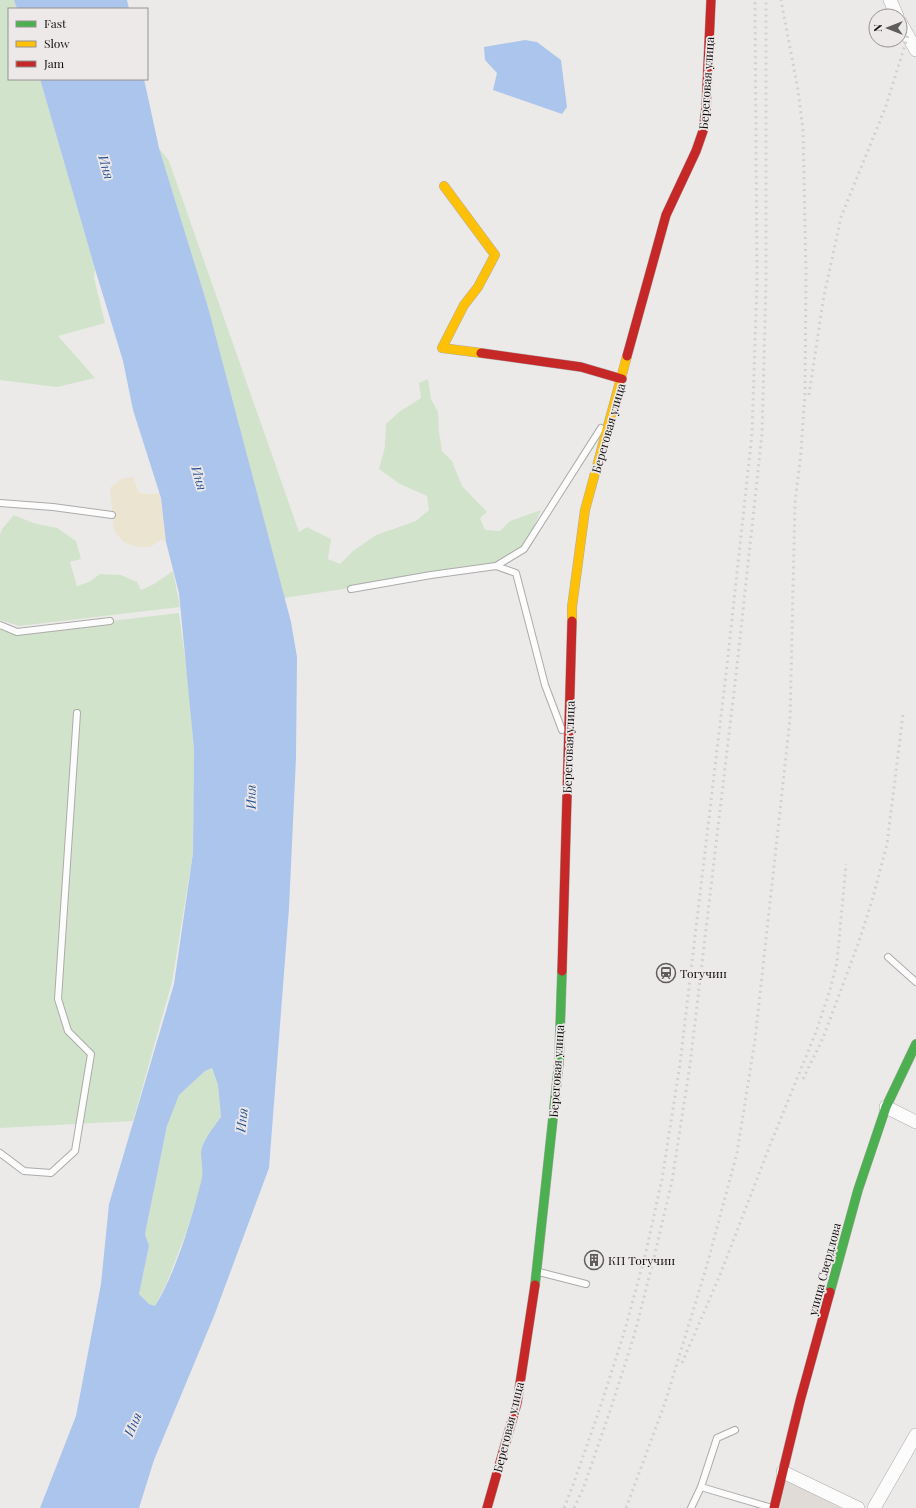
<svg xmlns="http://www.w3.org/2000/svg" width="916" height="1508" font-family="'Playfair Display',serif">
	<rect width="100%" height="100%" fill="#eceae9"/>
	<path fill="#e1dbd8" d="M786 1479 840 1508H780Z"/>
	<g fill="#d1e3cb">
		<path d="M0 0H14L17 9H9V79H40L95 269 94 278 105 323 58 336 95 378 57 387 0 380Z"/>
		<path d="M159 148 169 161 299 532 307 527 331 539 328 559 340 564 353 551 376 535 416 521 429 510 427 496 400 484 379 469 385 447 386 424 399 412 421 398 419 383 428 379 431 399 438 412 439 432 442 451 452 461 462 486 487 512 480 518 485 530 500 531 510 521 541 510 524 549 496 566 284 598 208 307Z"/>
		<path d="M14 515 33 523 57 528 76 541 81 559 70 562 77 586 89 582 100 574 121 575 137 582 141 590 154 584 173 571 180 607 19 626 0 620V535L2 529Z"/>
		<path d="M179 613 188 681 194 749 193 853 172 982 133 1121 0 1128V625L17 632Z"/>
		<path d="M212 1068 218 1085 221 1117 211 1132 201 1150 203 1175 197 1198 187 1230 167 1282 155 1306 149 1304 139 1294 149 1246 145 1234 167 1126 179 1095 205 1071Z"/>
	</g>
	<path fill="#ebe4d0" d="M133 477 139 493 151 494 160 493 166 542 162 539 150 547H138L123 542 114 530 110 488 123 478Z"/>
	<g fill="#acc5ec" fill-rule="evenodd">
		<path d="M14 0H127L129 9H17Z"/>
		<path d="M525 40 537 42 561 60 567 107 562 114 493 90 497 73 485 60 484 47Z"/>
		<path d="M40 79H144L159 148 208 307 291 622 297 657 296 758 289 908 269 1168 214 1316 154 1460 139 1508H40L76 1416 101 1284 109 1204 174 984 193 853 194 749 179 593 166 542 161 498 133 410 123 361 95 269ZM212 1068 218 1085 221 1117C215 1125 202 1142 201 1152 201 1163 204 1172 201 1182 191 1221 176 1272 155 1306L149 1304 139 1294 149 1246 145 1234 167 1126 179 1095 205 1071Z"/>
	</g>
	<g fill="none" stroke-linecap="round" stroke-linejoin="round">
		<g stroke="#adabaa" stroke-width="8">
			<g id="lane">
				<path d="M0 503 53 507 112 515"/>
				<path d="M496 566 524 549 601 428"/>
				<path d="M351 589 431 575 496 566 516 573 545 685 562 730"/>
				<path d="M0 625 17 632 110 621"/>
				<path d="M888 957 916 982"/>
				<path d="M0 1153 24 1171 51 1173 75 1151 91 1054 68 1031 58 999 77 713"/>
				<path d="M539 1272 586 1284"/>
				<path d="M701 1487 717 1438 735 1430"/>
				<path d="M691 1508 701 1487 772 1508"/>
			</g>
		</g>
		<g stroke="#adabaa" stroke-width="14">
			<g id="street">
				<path d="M890 0 897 16"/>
				<path d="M900 22 916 50"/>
				<path d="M886 1107 916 1122"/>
				<path d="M783 1472 858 1508"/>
				<path d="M874 1508 916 1435"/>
			</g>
		</g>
		<g stroke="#adabaa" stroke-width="10">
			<g id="fast">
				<path d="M535 1285 559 1062 562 971"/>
				<path d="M830 1292 858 1190 886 1107 916 1044"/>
			</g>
		</g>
		<g stroke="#adabaa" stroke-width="10">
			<g id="slow">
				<path d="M444 186 495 255 478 287 464 305 442 348 481 353"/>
				<path d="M572 621V607L585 510 627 356"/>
			</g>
		</g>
		<g stroke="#adabaa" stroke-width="10">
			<g id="jam">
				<path d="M481 353 581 367 622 379"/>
				<path d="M627 356 666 215 696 151 703 131 706 109 711 0"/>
				<path d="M562 971 572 621"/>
				<path d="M487 1508 517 1403 535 1285"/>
				<path d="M774 1508 800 1401 830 1292"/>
			</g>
		</g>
		<use href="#lane" stroke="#fcfcfc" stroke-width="6"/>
		<use href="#street" stroke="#fcfcfc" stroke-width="13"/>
		<use href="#fast" stroke="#4caf50" stroke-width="9"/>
		<use href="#slow" stroke="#ffc107" stroke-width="9"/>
		<use href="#jam" stroke="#c62828" stroke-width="9"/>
		<g stroke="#d2d1d1" stroke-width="3" stroke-dasharray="2 4" stroke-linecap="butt">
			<path d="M809 395 823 301 841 217 886 106 908 35"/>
			<path d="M803 1079 823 1038 858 944 872 901 887 844 903 714"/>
			<path d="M682 1363 720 1275 770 1145 816 1032 830 990 837 962 846 864"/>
			<path d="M564 1508 573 1485 600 1408 624 1333 645 1256 662 1179 680 1064 727 665 752 434 757 283 755 0"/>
			<path d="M574 1508 583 1489 610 1411 634 1336 654 1258 672 1181 690 1065 737 666 762 434 766 283V0"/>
			<path d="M626 1508 665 1403 707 1265 737 1153 755 1040 790 719 795 503 801 452 805 392 806 273 803 130 798 90 781 0"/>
		</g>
	</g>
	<defs>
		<g id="station-ring" transform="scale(1)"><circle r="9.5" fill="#ede9e8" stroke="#5e5c5c" stroke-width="1.5"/><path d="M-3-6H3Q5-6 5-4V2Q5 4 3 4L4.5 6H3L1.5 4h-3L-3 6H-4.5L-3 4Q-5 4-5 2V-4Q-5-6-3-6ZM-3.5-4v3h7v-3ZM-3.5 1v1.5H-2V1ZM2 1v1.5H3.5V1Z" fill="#5e5c5c"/></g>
		<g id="building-ring" transform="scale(1)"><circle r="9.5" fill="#ede9e8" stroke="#5e5c5c" stroke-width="1.5"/><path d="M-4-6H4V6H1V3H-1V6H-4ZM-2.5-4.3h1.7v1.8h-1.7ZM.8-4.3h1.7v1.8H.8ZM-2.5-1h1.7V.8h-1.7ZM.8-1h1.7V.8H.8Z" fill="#5e5c5c"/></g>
	</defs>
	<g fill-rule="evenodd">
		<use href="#station-ring" x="666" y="973"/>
		<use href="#building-ring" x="594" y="1260"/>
	</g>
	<g text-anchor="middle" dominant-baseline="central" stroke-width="3.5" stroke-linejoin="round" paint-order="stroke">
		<g font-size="12" fill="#111010" stroke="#ede9e8">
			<text transform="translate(706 83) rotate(-86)">Береговая улица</text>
			<text transform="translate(608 428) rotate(-74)">Береговая улица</text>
			<text transform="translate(568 747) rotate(-88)">Береговая улица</text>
			<text transform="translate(556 1071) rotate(-86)">Береговая улица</text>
			<text transform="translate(824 1269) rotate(-75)">улица Свердлова</text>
			<text transform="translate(508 1427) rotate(-76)">Береговая улица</text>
		</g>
		<g font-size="12" fill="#111010" stroke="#ede9e8" text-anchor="start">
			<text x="680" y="973">Тогучин</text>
			<text x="608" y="1260">КП Тогучин</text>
		</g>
		<g font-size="13" font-style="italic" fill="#265194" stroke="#ede9e8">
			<text transform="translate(107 167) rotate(73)">Иня</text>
			<text transform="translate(200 478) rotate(73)">Иня</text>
			<text transform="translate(250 797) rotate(-91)">Иня</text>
			<text transform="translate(241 1120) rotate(-84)">Иня</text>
			<text transform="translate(132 1424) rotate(-67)">Иня</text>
		</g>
	</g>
	<rect x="8" y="8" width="140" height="72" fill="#ede9e8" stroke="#959292"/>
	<rect x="16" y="21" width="20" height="6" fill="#4caf50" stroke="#959292"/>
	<text x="44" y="28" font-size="12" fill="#111010">Fast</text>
	<rect x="16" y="41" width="20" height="6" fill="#ffc107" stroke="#959292"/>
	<text x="44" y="48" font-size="12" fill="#111010">Slow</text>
	<rect x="16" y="61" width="20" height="6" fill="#c62828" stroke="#959292"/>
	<text x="44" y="68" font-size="12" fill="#111010">Jam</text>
	<g transform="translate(888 28) rotate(270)"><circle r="19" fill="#ede9e8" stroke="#959292"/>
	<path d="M0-3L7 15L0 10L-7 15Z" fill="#5e5c5c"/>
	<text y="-6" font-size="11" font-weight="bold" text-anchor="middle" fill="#111010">N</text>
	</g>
</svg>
